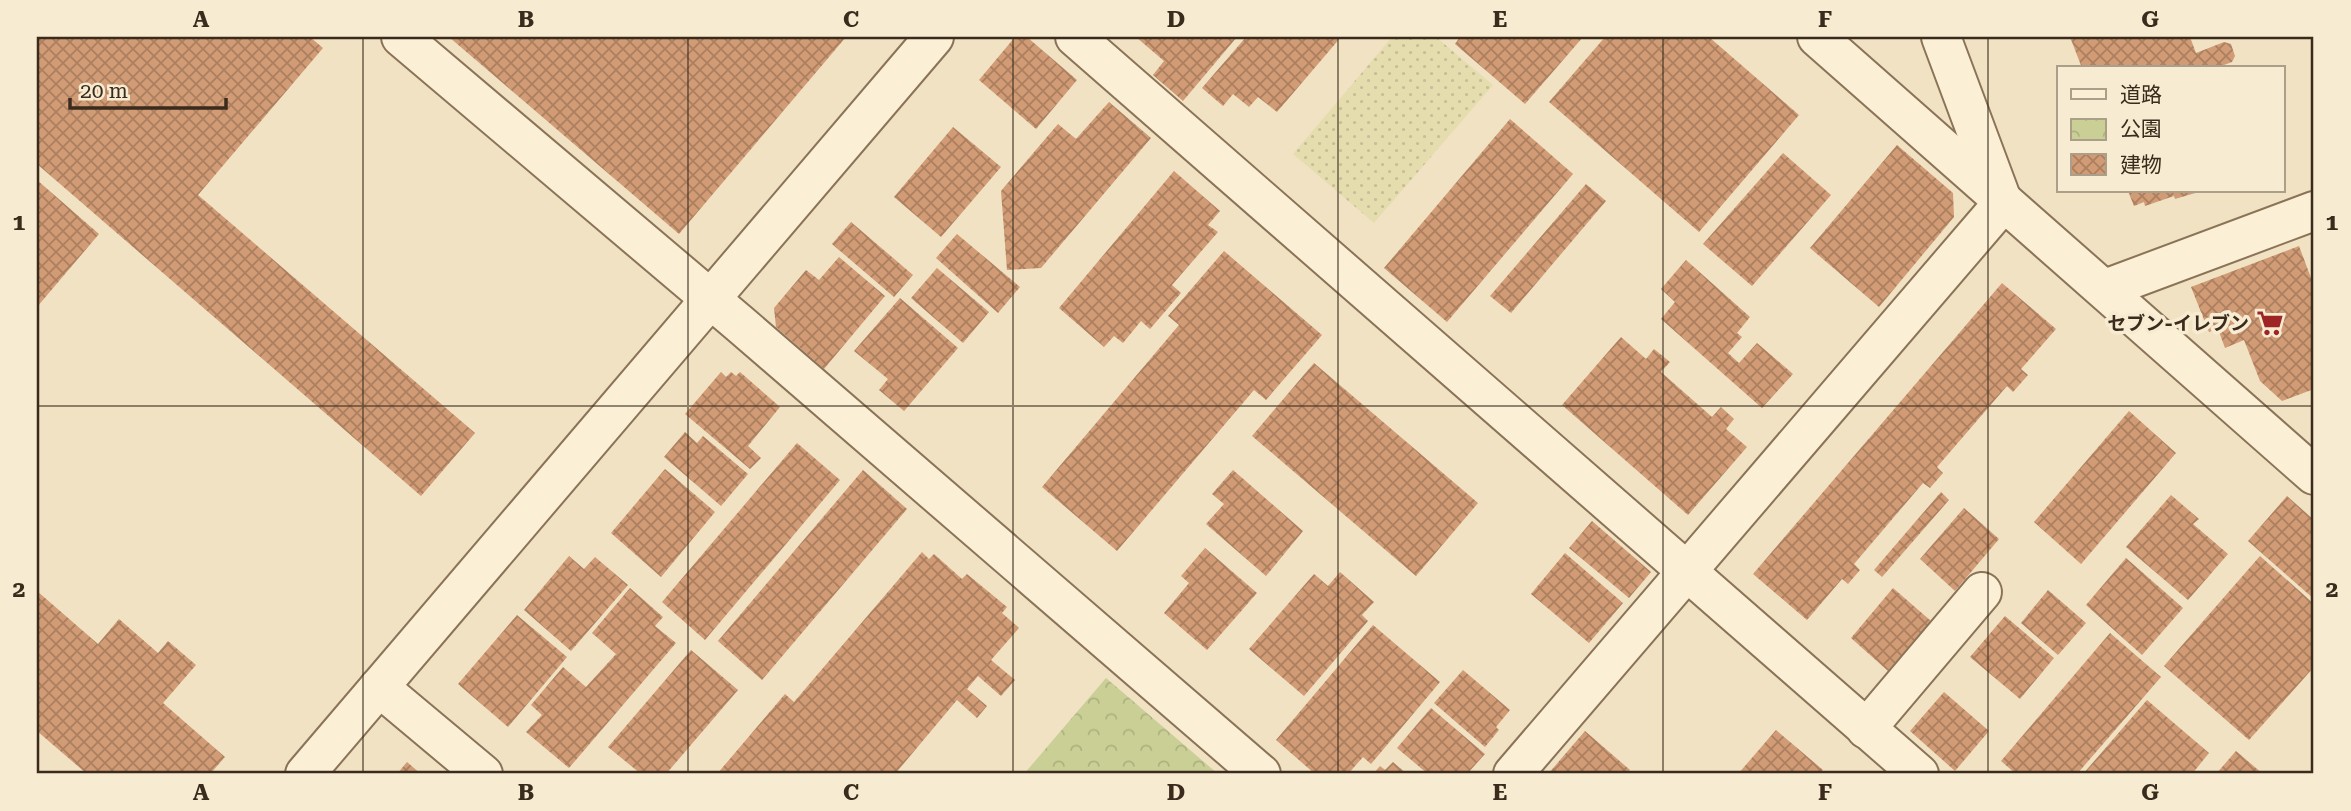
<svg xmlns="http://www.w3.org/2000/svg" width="2351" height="811" font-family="'Roboto Serif','Noto Sans JP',serif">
	<defs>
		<pattern id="farmland-dots" width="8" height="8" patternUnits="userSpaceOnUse" patternTransform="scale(1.75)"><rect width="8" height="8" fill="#e6ddaf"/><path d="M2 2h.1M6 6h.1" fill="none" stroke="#c6be96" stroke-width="1.8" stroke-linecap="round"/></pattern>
		<pattern id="park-crowns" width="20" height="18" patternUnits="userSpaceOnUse" patternTransform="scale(1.75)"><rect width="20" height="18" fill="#c9cf95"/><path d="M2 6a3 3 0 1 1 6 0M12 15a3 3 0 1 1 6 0" fill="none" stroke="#adb280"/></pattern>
		<pattern id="building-cross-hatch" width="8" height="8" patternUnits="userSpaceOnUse" patternTransform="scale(1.75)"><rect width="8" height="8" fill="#d19b75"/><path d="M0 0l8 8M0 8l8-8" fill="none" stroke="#ab7f5f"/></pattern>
	</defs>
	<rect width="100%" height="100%" fill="#f0e2c2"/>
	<path fill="url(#farmland-dots)" d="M1392 37H1436L1493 85 1374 223 1293 154Z"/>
	<path fill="url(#park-crowns)" d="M1106 678 1218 774H1024Z"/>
	<g fill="url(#building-cross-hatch)">
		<path d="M37 37H310L323 48 198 195 475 433 421 496 37 164Z"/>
		<path d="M449 37H846L679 234Z"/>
		<path d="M1015 37H1027L1077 80 1036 129 979 80Z"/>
		<path d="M1136 37H1237L1183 101 1153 75 1164 61Z"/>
		<path d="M1246 37H1341L1277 112 1258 97 1249 107 1233 94 1223 106 1202 88Z"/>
		<path d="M1460 37H1583L1525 104 1455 44Z"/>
		<path d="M1605 37H1709L1799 115 1699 232 1549 102Z"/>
		<path d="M2070 37H2190L2196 53 2224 42 2231 44 2235 56 2232 62 2216 68H2082Z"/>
		<path d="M1109 102 1151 138 1041 268 1007 270 1001 191 1058 124 1076 139Z"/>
		<path d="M1510 119 1573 174 1447 322 1384 268Z"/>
		<path d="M953 127 1001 167 941 237 894 197Z"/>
		<path d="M1897 145 1953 193 1954 217 1879 307 1810 248Z"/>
		<path d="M1783 153 1831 195 1752 286 1703 244Z"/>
		<path d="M1174 171 1220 211 1208 225 1218 232 1172 285 1181 293 1150 329 1141 321 1123 343 1114 336 1104 347 1059 308Z"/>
		<path d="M37 180 99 234 37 307Z"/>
		<path d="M1586 184 1606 201 1511 313 1490 296Z"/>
		<path d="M2128 191H2202L2175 199 2174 196 2145 206 2144 202 2134 206Z"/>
		<path d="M851 222 913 275 894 297 832 244Z"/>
		<path d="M957 234 1020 287 998 313 936 258Z"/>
		<path d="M2299 246 2314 286V389L2282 401 2260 381 2244 340 2225 348 2218 329 2209 332 2191 287Z"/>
		<path d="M1224 251 1322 335 1266 400 1254 390 1117 551 1042 487 1179 325 1168 316Z"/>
		<path d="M839 257 885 296 824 369 776 327 774 308 806 270 819 280Z"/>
		<path d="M1686 260 1750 317 1737 333 1742 337 1728 353 1739 363 1757 343 1793 374 1762 408 1661 319 1675 302 1661 289Z"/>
		<path d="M937 268 989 312 963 343 911 298Z"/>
		<path d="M2002 283 2056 329 2021 369 2028 375 2013 392 2007 386 1937 467 1943 473 1930 488 1923 483 1854 564 1860 570 1848 584 1842 579 1807 620 1753 574Z"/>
		<path d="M900 298 958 348 904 411 879 390 888 379 854 351Z"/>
		<path d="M1621 337 1646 359 1654 349 1670 362 1661 372 1712 417 1721 407 1734 419 1726 429 1747 447 1688 515 1562 405Z"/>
		<path d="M1314 363 1478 503 1416 576 1252 436Z"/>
		<path d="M721 372 726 377 731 372 736 376 740 372 780 407 748 446 761 458 750 469 685 414Z"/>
		<path d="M2129 411 2176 453 2081 564 2034 522Z"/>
		<path d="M685 432 697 443 703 436 748 474 721 506 664 457Z"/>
		<path d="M797 443 840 480 705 640 662 602Z"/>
		<path d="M665 469 715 512 661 577 611 533Z"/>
		<path d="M863 470 907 509 762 680 718 641Z"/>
		<path d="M1233 470 1303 531 1266 576 1206 524 1224 504 1212 494Z"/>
		<path d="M1941 492 1949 500 1882 577 1874 570Z"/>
		<path d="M2171 495 2199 519 2193 524 2228 554 2188 600 2126 547Z"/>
		<path d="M2287 496 2314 520V599L2248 541Z"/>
		<path d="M1964 508 1999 539 1955 591 1920 559Z"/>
		<path d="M1592 521 1651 572 1629 598 1569 548Z"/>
		<path d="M1205 548 1257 593 1207 650 1164 613 1189 583 1181 576Z"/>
		<path d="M922 552 929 559 934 554 962 579 967 574 1007 607 1002 613 1019 628 991 660 1015 680 1001 696 978 676 967 689 987 706 977 718 957 700 895 774H717L785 694 794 702Z"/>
		<path d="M1565 553 1623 603 1589 643 1531 594Z"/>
		<path d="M569 556 584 569 595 557 628 585 571 651 524 610Z"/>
		<path d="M2260 556 2314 604V667L2249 740 2164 666Z"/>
		<path d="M2126 558 2183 608 2142 655 2086 605Z"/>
		<path d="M1340 572 1374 602 1362 615 1368 621 1304 696 1249 649 1314 574 1328 586Z"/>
		<path d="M630 588 663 617 655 626 676 643 569 768 526 732 542 715 531 705 563 667 586 687 616 654 592 633Z"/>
		<path d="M1893 588 1931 621 1888 671 1851 638Z"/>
		<path d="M2048 590 2086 623 2058 655 2021 623Z"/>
		<path d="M37 591 98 644 119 619 158 653 168 641 196 665 163 703 225 757 210 774H87L37 731Z"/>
		<path d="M517 615 567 657 508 727 458 684Z"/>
		<path d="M2005 616 2054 658 2020 699 1970 657Z"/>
		<path d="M1373 625 1440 682 1371 764 1363 757 1348 774H1315L1276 740Z"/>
		<path d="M2110 633 2161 677 2077 774H2016L2001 761Z"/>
		<path d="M691 650 738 690 666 774H641L608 747Z"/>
		<path d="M1463 670 1510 710 1496 727 1499 730 1485 747 1434 703Z"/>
		<path d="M1944 692 1989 731 1955 771 1910 731Z"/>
		<path d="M2147 700 2209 753 2192 774H2083Z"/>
		<path d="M1431 708 1485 754 1467 774H1428L1397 748Z"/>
		<path d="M1776 730 1823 770 1820 774H1738Z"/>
		<path d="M1585 731 1630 770 1627 774H1548Z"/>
		<path d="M2236 751 2263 774H2216Z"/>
		<path d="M407 762 421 774H397Z"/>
		<path d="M1393 762 1407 774H1373L1380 766 1385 770Z"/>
	</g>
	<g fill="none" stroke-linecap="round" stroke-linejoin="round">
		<g stroke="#8b7358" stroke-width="42">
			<g id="minor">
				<path d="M401 37 740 324 1261 774"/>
				<path d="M1075 37 1919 774"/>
				<path d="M1817 37 2314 475"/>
				<path d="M2105 289 2314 211"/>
				<path d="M379 687 483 774"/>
				<path d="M1866 729 1982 592"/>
				<path d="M1513 774 2003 203 1941 37"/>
			</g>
		</g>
		<g stroke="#8b7358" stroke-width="42">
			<path id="tertiary" d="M305 774 934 37"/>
		</g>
		<use href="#minor" stroke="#fbefd6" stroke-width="38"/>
		<use href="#tertiary" stroke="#fbefd6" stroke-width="38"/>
	</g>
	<path fill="none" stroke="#3a2b1d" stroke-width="2" stroke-opacity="0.55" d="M363 37V774M688 37V774M1013 37V774M1338 37V774M1663 37V774M1988 37V774M37 406H2314"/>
	<defs>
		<g id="supermarket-bare" transform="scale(2.1)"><path d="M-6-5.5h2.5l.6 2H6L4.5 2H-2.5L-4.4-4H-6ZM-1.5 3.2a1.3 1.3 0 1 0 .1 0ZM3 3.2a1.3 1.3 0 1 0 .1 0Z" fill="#9e2426" stroke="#f7ecd2" stroke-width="2.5" paint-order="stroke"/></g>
	</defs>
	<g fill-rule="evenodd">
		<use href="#supermarket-bare" x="2270" y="323"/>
	</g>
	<g text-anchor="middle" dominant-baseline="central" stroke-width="7" stroke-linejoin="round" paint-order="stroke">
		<g font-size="19" font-weight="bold" fill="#3a2b1d" stroke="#f7ecd2" text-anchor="end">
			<text x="2249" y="323">セブン-イレブン</text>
		</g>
	</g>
	<rect width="2351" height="811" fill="none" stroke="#f7ecd2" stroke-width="77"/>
	<rect x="2057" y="66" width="228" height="126" fill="#f7ecd2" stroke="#ab9f8a" stroke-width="2"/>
	<rect x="2071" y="89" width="35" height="10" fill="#fbefd6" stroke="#ab9f8a" stroke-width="2"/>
	<text x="2120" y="102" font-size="21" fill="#3a2b1d">道路</text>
	<rect x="2071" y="119" width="35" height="21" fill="url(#park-crowns)" stroke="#ab9f8a" stroke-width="2"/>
	<text x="2120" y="136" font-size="21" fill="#3a2b1d">公園</text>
	<rect x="2071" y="154" width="35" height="21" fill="url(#building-cross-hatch)" stroke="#ab9f8a" stroke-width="2"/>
	<text x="2120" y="172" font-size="21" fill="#3a2b1d">建物</text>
	<path d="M70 98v10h156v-10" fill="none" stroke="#3a2b1d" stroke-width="3.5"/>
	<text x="80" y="98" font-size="21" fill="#3a2b1d" stroke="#f7ecd2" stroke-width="5" paint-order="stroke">20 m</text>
	<rect x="38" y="38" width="2274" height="734" fill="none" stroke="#3a2b1d" stroke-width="2.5"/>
	<g font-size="23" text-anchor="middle" font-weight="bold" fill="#3a2b1d">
		<text x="201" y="27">A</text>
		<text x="526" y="27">B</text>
		<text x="851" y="27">C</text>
		<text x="1176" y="27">D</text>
		<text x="1500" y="27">E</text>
		<text x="1825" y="27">F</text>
		<text x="2150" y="27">G</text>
		<text x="19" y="230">1</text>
		<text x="2332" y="230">1</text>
		<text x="19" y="597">2</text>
		<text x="2332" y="597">2</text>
		<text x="201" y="800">A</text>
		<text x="526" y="800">B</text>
		<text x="851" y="800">C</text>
		<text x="1176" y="800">D</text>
		<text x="1500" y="800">E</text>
		<text x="1825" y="800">F</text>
		<text x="2150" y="800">G</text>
	</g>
</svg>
